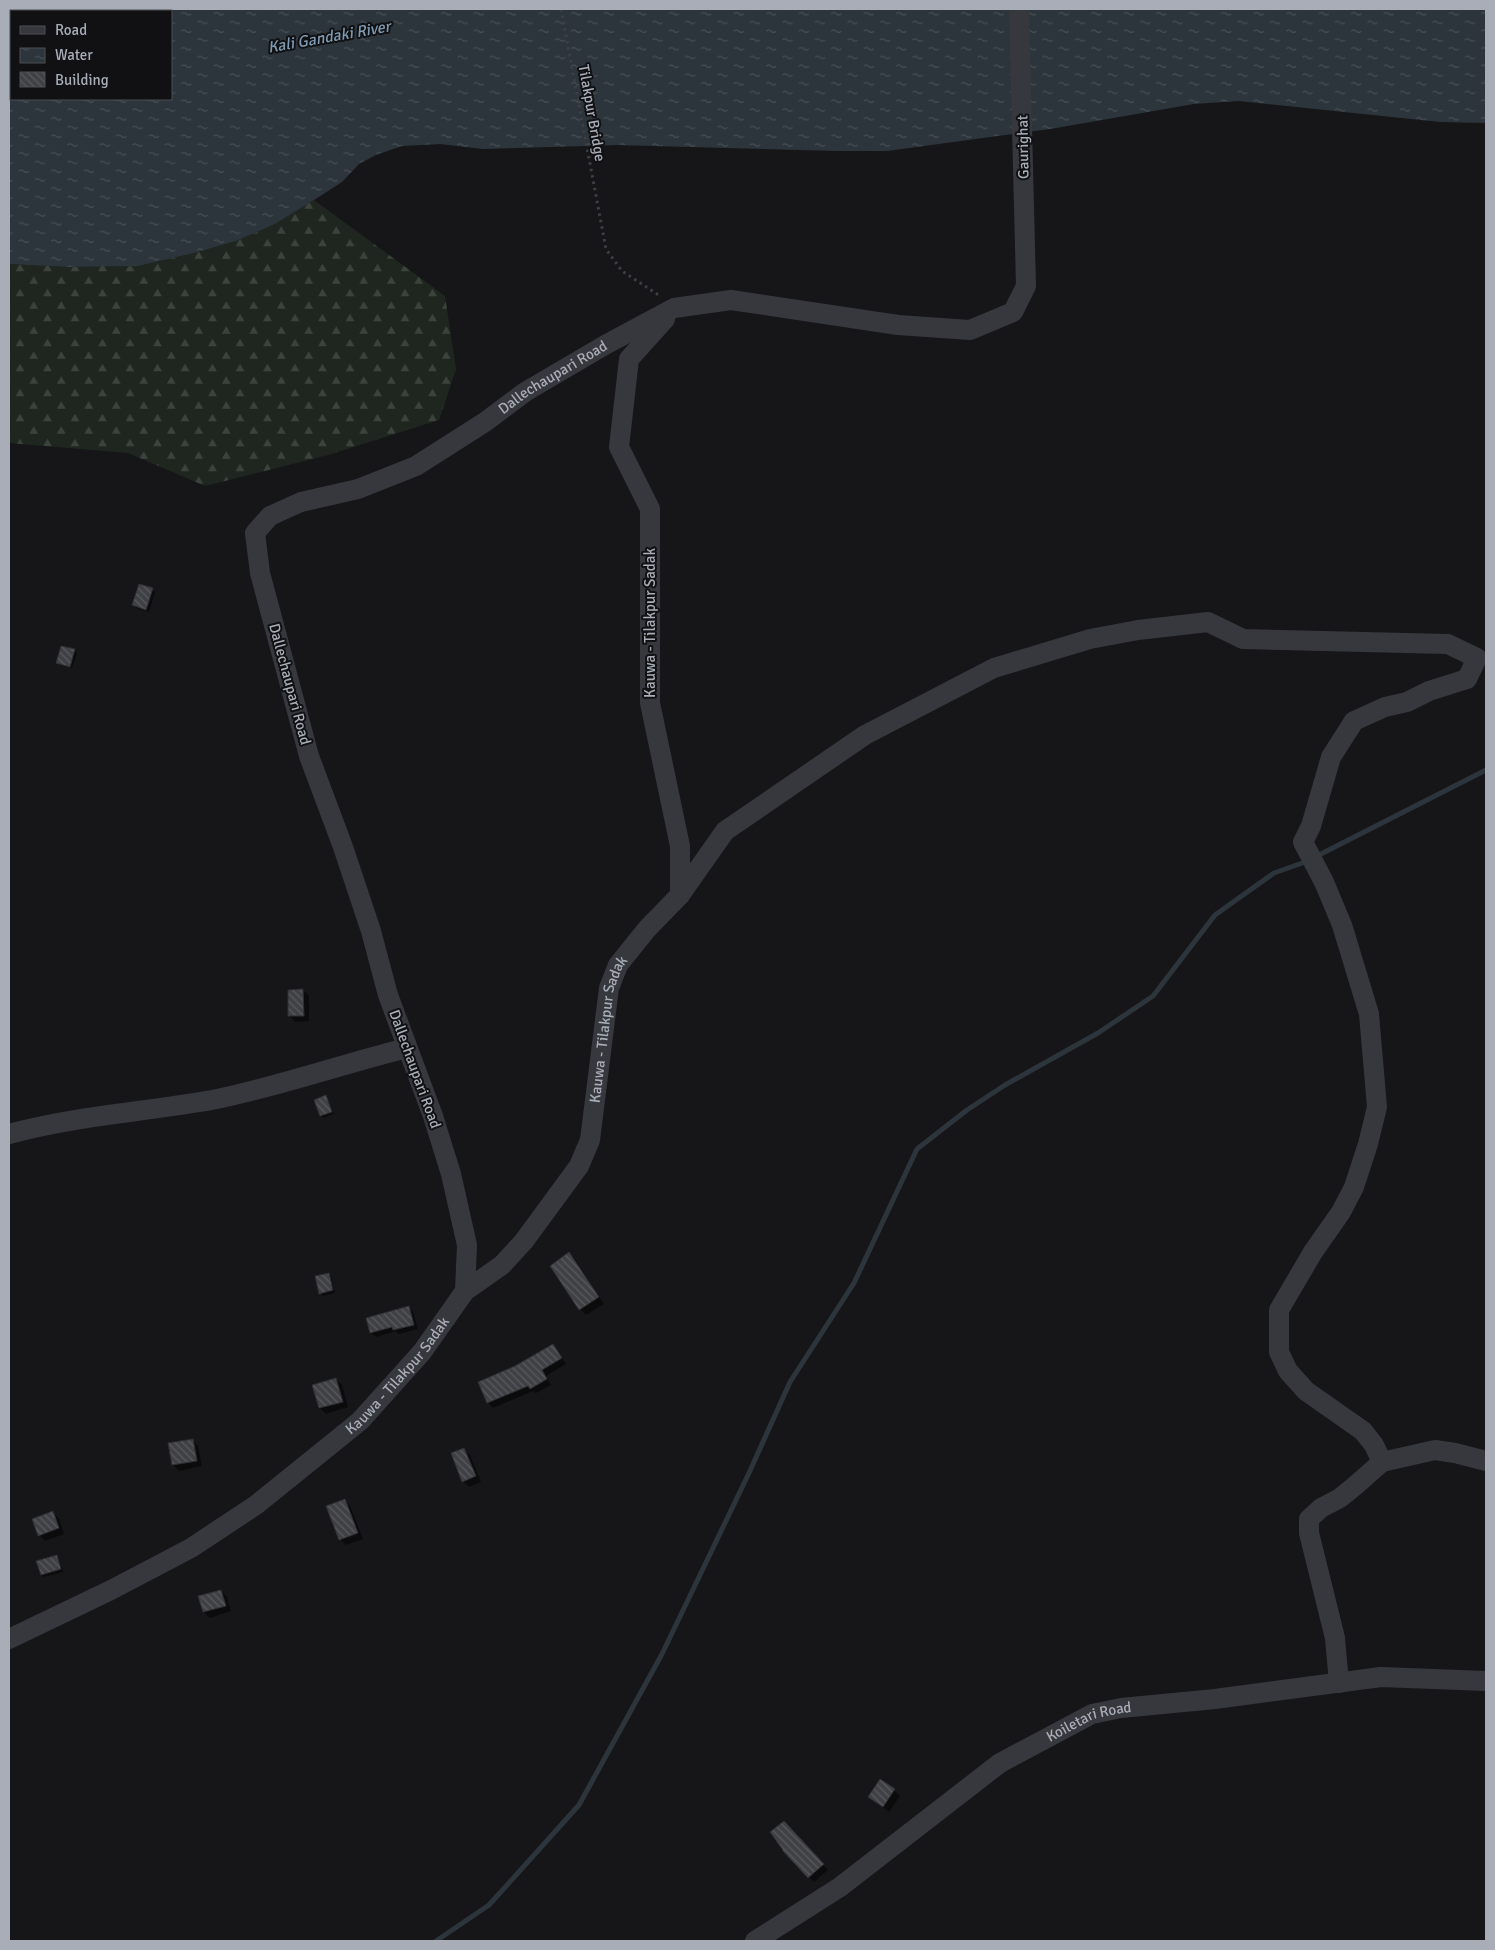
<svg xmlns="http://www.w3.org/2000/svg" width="1495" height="1950" font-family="Signika,sans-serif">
	<defs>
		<pattern id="forest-firs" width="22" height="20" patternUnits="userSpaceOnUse" patternTransform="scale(1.25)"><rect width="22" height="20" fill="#1e261f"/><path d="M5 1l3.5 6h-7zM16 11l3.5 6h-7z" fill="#3c433d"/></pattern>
		<pattern id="water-ripples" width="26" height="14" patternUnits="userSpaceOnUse" patternTransform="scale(1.25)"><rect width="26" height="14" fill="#2c353c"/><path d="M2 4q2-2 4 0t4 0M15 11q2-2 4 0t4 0" fill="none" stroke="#485056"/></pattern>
		<pattern id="building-back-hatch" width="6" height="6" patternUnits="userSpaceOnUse" patternTransform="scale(1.25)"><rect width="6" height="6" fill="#404145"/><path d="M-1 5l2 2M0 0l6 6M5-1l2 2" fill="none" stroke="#595a5e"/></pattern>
	</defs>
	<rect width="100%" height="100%" fill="#161618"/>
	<path fill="url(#forest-firs)" d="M314 200 445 296 456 369 439 420 328 455 205 486 128 453 9 443V264L68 267 138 266 194 253 236 241 275 224Z"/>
	<path fill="url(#water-ripples)" fill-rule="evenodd" d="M9 9H1486V123L1440 122 1238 101 1194 104 1050 129 887 151H837L618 145 483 149 440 144 402 146 376 155 359 164 342 182 314 200 275 224 236 241 194 253 138 266 68 267 9 264ZM11 11H171V99H11Z"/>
	<g fill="#0007">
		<path d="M152 590 155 592 149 612 136 608 133 605Z"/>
		<path d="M74 650 77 653 72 668 60 665 58 662Z"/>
		<path d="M303 990 309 996V1021L295 1022 290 1016Z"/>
		<path d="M326 1096 334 1114 323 1118 321 1116Z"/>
		<path d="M569 1253 575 1259 604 1304 586 1315 580 1309Z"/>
		<path d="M329 1274 331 1276 335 1293 323 1296 320 1293Z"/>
		<path d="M409 1307 413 1312 418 1329 398 1334 396 1331 376 1337 371 1333 367 1319Z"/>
		<path d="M553 1345 566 1364 546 1376 551 1385 536 1393 533 1391 493 1408 488 1402Z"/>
		<path d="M336 1379 342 1385 348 1407 326 1414 320 1408Z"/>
		<path d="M192 1440 198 1446 202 1466 179 1471 173 1465Z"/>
		<path d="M464 1450 470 1455 481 1482 469 1487 463 1481Z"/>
		<path d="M345 1500 350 1506 363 1539 346 1545 340 1539Z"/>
		<path d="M53 1513 59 1519 64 1534 45 1541 39 1535Z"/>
		<path d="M56 1556 59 1559 63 1572 44 1577 42 1575Z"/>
		<path d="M221 1591 227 1597 231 1611 210 1618 204 1612Z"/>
		<path d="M894 1790 900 1796 889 1812 870 1797Z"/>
		<path d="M789 1828 828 1870 814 1882 784 1851Z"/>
	</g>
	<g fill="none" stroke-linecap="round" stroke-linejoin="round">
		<g stroke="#2c353c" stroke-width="5">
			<path d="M1315 857 1486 770"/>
			<path d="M436 1941 489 1905 579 1805 662 1654 749 1473 790 1382 854 1283 917 1149 967 1110 1005 1085 1098 1033 1153 996 1215 915 1274 873 1308 861"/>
		</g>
	</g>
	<g fill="url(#building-back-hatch)" stroke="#303034">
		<path d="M139 584 153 588 146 610 132 605Z"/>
		<path d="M61 646 75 649 70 667 56 663Z"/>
		<path d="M303 989 304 1016H288V990Z"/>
		<path d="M326 1095 332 1112 320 1116 314 1100Z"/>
		<path d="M569 1252 599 1297 579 1310 550 1266Z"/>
		<path d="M329 1273 333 1290 319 1294 315 1276Z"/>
		<path d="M409 1306 414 1325 393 1330 392 1327 370 1333 366 1318Z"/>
		<path d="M553 1344 562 1358 542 1370 547 1379 530 1389 528 1386 487 1403 478 1382 515 1366Z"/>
		<path d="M336 1378 343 1402 319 1408 312 1385Z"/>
		<path d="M193 1439 197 1461 172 1465 168 1443Z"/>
		<path d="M464 1448 476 1476 462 1482 451 1453Z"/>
		<path d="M345 1499 358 1533 339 1540 326 1506Z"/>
		<path d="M53 1511 59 1528 38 1536 32 1519Z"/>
		<path d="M57 1555 61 1569 41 1575 36 1561Z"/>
		<path d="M221 1590 226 1606 203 1612 198 1596Z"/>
		<path d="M880 1779 895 1789 883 1807 868 1797Z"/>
		<path d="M784 1821 824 1864 808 1878 782 1850H783L770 1832Z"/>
	</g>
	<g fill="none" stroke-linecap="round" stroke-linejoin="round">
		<path stroke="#3d3f44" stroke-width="3" stroke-dasharray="2.5 4" stroke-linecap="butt" d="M561 9 606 249 622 271 660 296"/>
		<g stroke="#37383d" stroke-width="20">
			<path d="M680 895 725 831 865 735 994 668 1090 639 1138 630 1208 622 1243 639 1448 644 1477 658 1467 679 1429 691 1407 702 1385 707 1354 721 1331 757 1311 826 1303 842 1324 882 1342 925 1369 1014 1377 1107 1368 1144 1354 1187 1341 1212 1313 1252 1279 1310V1352L1288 1371 1306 1391 1363 1431 1374 1445 1382 1462"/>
			<path d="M9 1134C75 1116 144 1112 212 1100 278 1087 342 1064 407 1048"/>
			<path id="s1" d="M465 1291 467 1245 451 1174 433 1116 388 995 371 931 343 847 309 756 260 573 255 533 270 516 301 502 358 489 416 466 485 422 525 392 605 345 674 308 731 300 898 325 970 330 1013 312 1026 286 1019 9"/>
			<path id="s2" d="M9 1639 111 1590 191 1548 256 1505 360 1421 422 1352 465 1291 502 1265 524 1241 579 1166 590 1140 609 988 618 965 647 929 680 895V846L650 703V509L619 447 629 359 665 319"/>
			<path d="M1339 1683 1335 1638 1309 1533V1519L1321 1508 1340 1498 1356 1485 1382 1462 1435 1450 1455 1453 1486 1461"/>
			<path id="s3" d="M755 1941 840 1887 1000 1763 1092 1714 1121 1708 1215 1699 1381 1677 1486 1681"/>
		</g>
	</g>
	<g text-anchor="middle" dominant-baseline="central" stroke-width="4" stroke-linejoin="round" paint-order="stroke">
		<g font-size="15" fill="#a8adb8" stroke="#111113">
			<text transform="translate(592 113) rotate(80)">Tilakpur Bridge</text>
			<text transform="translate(1023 147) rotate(-91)">Gaurighat</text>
			<text stroke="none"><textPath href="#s1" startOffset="1131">Dallechaupari Road</textPath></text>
			<text transform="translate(650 623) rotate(-90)">Kauwa - Tilakpur Sadak</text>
			<text transform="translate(290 684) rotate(75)">Dallechaupari Road</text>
			<text stroke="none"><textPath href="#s2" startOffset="894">Kauwa - Tilakpur Sadak</textPath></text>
			<text transform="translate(415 1069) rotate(70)">Dallechaupari Road</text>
			<text stroke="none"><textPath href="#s2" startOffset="474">Kauwa - Tilakpur Sadak</textPath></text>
			<text stroke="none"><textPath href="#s3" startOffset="402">Koiletari Road</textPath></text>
		</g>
		<g font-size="16" font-style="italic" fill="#7f9bb3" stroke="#111113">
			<text transform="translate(329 37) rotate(-10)">Kali Gandaki River</text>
		</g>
	</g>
	<rect width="1495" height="1950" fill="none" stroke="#a8adb8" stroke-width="20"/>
	<rect x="10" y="10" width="162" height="90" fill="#111113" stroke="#4d4f55"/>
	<rect x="20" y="26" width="25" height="8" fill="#37383d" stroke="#4d4f55"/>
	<text x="55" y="35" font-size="15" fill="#a8adb8">Road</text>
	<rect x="20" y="48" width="25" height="15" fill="url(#water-ripples)" stroke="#4d4f55"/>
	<text x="55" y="60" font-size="15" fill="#a8adb8">Water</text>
	<rect x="20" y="72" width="25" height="15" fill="url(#building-back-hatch)" stroke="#4d4f55"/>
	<text x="55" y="85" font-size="15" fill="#a8adb8">Building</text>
</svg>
